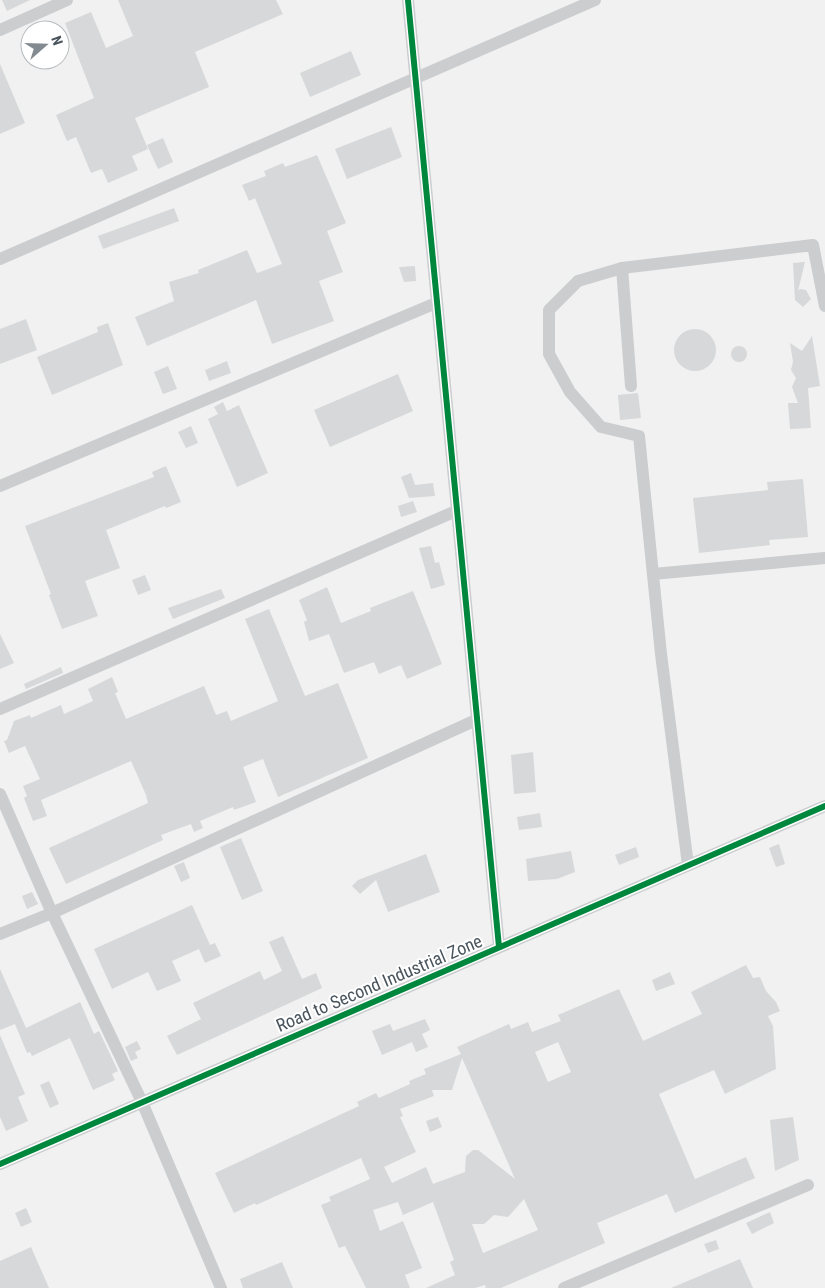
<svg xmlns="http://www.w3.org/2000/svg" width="825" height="1288" font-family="'Roboto Condensed',sans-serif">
	<rect width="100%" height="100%" fill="#f1f1f1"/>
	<g fill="#d7d8d9" fill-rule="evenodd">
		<path d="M2 0H30L7 11Z"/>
		<path d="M118 0H276L283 14 195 52 209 87 135 118 148 149 132 156 138 170 108 183 102 169 91 173 76 137 67 141 56 115 94 98 65 23 91 12 106 48 133 36Z"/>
		<path d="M351 51 361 75 310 97 300 73Z"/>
		<path d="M0 64 25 123 0 134Z"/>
		<path d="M391 127 402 157 347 179 335 149Z"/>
		<path d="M163 138 173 162 158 169 147 145Z"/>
		<path d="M317 155 346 223 327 231 343 272 319 281 334 321 272 344 256 300 147 346 135 317 174 301 169 282 199 273 198 270 247 250 257 273 282 264 255 198 249 201 242 185 266 176 264 171 283 163 285 167Z"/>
		<path d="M174 208 179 221 103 249 98 236Z"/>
		<path d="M805 262 798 291 800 289 806 290 811 299 803 307 795 300 793 263Z"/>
		<path d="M415 266 416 281 404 282 399 267Z"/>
		<path d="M26 319 37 350 0 364V329Z"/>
		<path d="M108 323 123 365 52 395 37 357 98 332 97 327Z"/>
		<circle cx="695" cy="350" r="21"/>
		<path d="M812 336 820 386 808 388 811 428 790 429 788 403H798L792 387 796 378 791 370 793 362 790 343 802 351Z"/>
		<circle cx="739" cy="354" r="8"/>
		<path d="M227 361 231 373 209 381 205 370Z"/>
		<path d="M168 366 177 389 163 394 154 372Z"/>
		<path d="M398 374 413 411 330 447 314 410Z"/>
		<path d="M638 393 641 418 620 420 618 395Z"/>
		<path d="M223 402 227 411 239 405 268 473 237 487 208 419 218 414 214 407Z"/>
		<path d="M191 426 198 443 186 448 178 432Z"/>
		<path d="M166 466 181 502 166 508 165 506 106 530 120 568 85 581 98 616 62 629 49 595 51 594 25 526 154 477 152 472Z"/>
		<path d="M411 473 415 485 433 483 435 496 409 498 401 477Z"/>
		<path d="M803 479 808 537 769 540 770 545 699 553 693 498 768 490 767 482Z"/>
		<path d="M413 501 417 512 401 517 398 506Z"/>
		<path d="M431 546 435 563 439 562 445 585 431 589 419 548Z"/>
		<path d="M145 575 151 590 138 595 132 580Z"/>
		<path d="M327 587 341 623 371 611 370 608 413 591 442 664 407 679 401 665 379 674 374 662 344 673 329 634 309 641 304 622 307 620 299 600Z"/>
		<path d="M221 589 225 598 173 619 168 608Z"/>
		<path d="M269 609 305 696 338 683 368 758 278 797 263 759 243 767 256 802 234 810 233 807 200 821 203 828 194 832 191 824 161 835 163 840 66 884 49 848 148 803 146 795 131 761 41 800 47 816 33 821 24 798 27 796 23 786 40 779 25 746 9 753 4 741 7 740 14 721 30 715 31 718 61 705 64 714 93 701 88 689 112 677 118 692 115 693 126 719 204 686 216 715 227 711 231 721 278 701 245 619Z"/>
		<path d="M0 634 14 663 0 669Z"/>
		<path d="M61 667 63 673 26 689 24 684Z"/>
		<path d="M533 752 536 792 514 794 511 755Z"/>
		<path d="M540 813 542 827 519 830 517 817Z"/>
		<path d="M241 838 263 891 242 900 220 847Z"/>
		<path d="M779 844 785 864 776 867 769 848Z"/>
		<path d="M636 847 639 857 619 865 615 855Z"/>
		<path d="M571 851 575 872 557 879 528 881 526 859Z"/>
		<path d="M426 854 440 892 388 912 376 880 360 894 352 886 358 880Z"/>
		<path d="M184 862 190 878 181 882 174 866Z"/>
		<path d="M32 892 38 904 27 909 22 896Z"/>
		<path d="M192 905 210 945 215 943 221 956 205 963 199 949 172 961 181 981 157 991 148 972 112 989 94 949Z"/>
		<path d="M283 936 302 979 316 973 322 988 177 1055 167 1036 201 1019 193 1003 260 971 264 980 282 971 269 942Z"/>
		<path d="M746 965 753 978 760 977 766 991 776 1002 780 1011 768 1016 773 1026 776 1069 725 1094 714 1070 659 1094 695 1179 746 1157 755 1178 675 1213 667 1194 597 1223 605 1243 501 1288H486L485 1285 475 1288H426L455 1275 450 1262 454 1260 433 1202 403 1215 398 1202 373 1210 380 1231 403 1221 422 1268 405 1275 410 1288H366L345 1246 339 1248 321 1205 331 1201 329 1197 370 1179 361 1158 256 1205 255 1203 234 1213 215 1173 359 1106 357 1102 376 1093 379 1098 410 1084 409 1081 426 1074 424 1069 461 1054 457 1047 509 1024 511 1029 528 1022 532 1032 561 1021 558 1015 619 989 643 1041 702 1014 691 992ZM558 1042 571 1072 548 1082 535 1052ZM462 1058 515 1179 478 1150H473L466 1156 465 1172 433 1184 426 1167 392 1183 384 1167 416 1152 400 1117 403 1116 400 1109 434 1096 432 1090H452ZM524 1199 538 1230 483 1253 472 1224H484L494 1215 508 1217Z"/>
		<path d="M0 969 26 1028 80 1002 94 1034 99 1031 118 1071 112 1074 115 1080 93 1090 70 1038 32 1056 30 1052 27 1053 15 1024 0 1030Z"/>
		<path d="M670 972 675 984 656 991 652 980Z"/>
		<path d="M425 1019 430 1030 422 1034 428 1047 416 1052 412 1042 382 1055 372 1031 390 1024 393 1031Z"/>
		<path d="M0 1035 25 1094 18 1097 28 1121 6 1131 0 1117Z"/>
		<path d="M137 1041 141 1049 135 1052 138 1058 131 1061 125 1047Z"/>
		<path d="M49 1081 59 1104 50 1108 40 1085Z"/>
		<path d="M438 1117 442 1127 430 1132 426 1121Z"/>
		<path d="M793 1117 799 1160 775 1171 770 1120Z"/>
		<path d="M26 1208 32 1222 21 1227 15 1213Z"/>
		<path d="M770 1212 774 1223 752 1234 746 1223Z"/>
		<path d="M716 1240 719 1249 708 1253 704 1244Z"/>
		<path d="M31 1247 49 1288H0V1261Z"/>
		<path d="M740 1259 753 1288H671Z"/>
		<path d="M282 1262 293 1288H243L240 1279Z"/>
	</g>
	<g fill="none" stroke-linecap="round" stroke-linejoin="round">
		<g stroke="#cbcdcf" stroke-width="12">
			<path d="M408 0 499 947"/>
			<path d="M0 30 67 0"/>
			<path d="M0 259 595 0"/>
			<path d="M622 268 631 386"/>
			<path d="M0 486 436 303"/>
			<path d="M653 574 825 558"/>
			<path d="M0 709 456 511"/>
			<path d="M0 794 52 913 142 1102 221 1288"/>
			<path d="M688 865 661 654 639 436 601 427 570 392 549 354V310L578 281 622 268 813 245 825 306"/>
			<path d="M0 934 52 913 476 720"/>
			<path d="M0 1164 825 806"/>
			<path d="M564 1288 808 1185"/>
		</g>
		<g stroke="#fff" stroke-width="9">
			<g id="cycleway">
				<path d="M408 0 499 947"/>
				<path d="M0 1164 825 806"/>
			</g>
		</g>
		<use href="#cycleway" stroke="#00873e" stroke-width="6"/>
	</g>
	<g text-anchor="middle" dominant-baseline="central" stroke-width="4" stroke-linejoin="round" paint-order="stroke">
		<g font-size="18" fill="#49545c" stroke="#fff">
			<text transform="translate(379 983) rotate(-23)">Road to Second Industrial Zone</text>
		</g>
	</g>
	<g transform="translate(45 45) rotate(70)"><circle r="24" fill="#ffffff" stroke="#b6bbbe"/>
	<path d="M0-4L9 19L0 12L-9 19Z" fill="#848b90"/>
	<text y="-8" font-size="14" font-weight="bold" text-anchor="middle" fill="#49545c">N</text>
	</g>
</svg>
